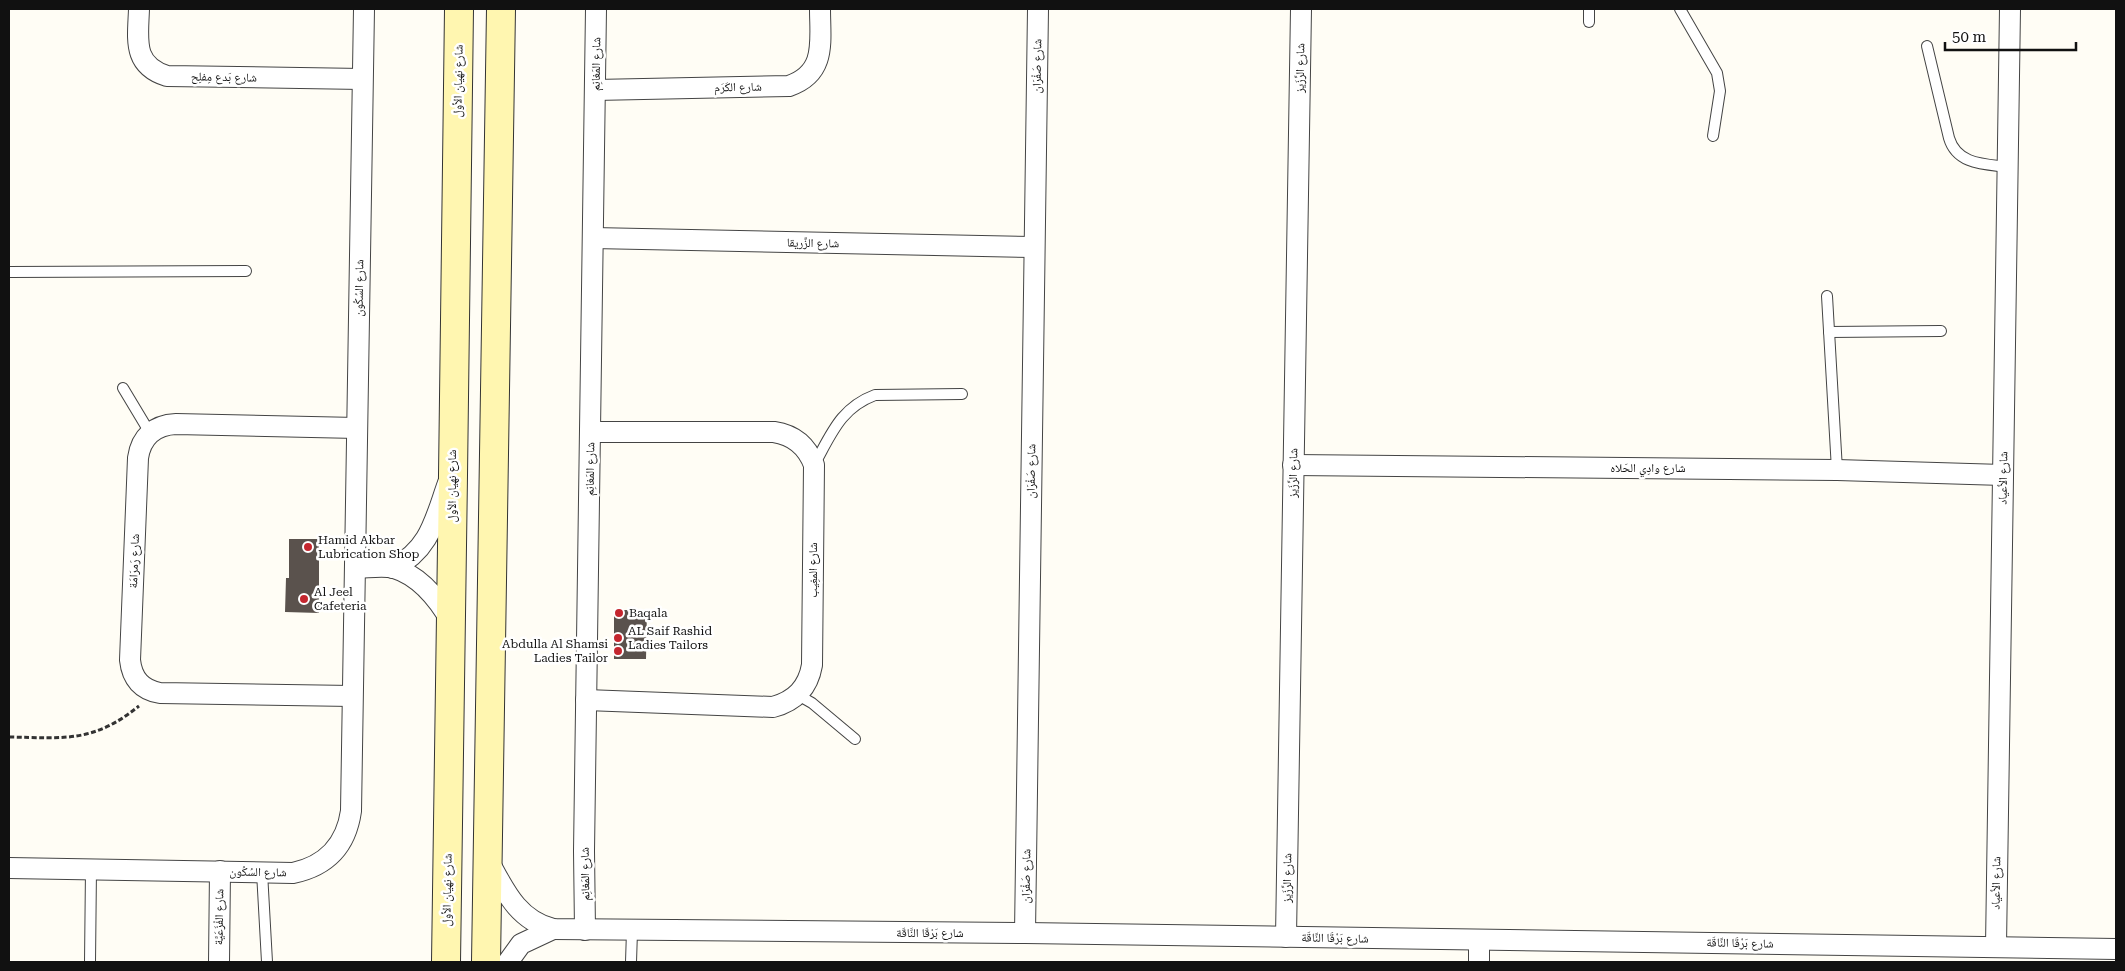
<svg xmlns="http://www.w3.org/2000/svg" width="2125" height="971" font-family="'Roboto Serif','Noto Naskh Arabic',serif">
	<rect width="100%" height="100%" fill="#fffdf5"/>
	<g fill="#5a524d">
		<path d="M289 539H319V613L285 612 286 578H289Z"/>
		<path d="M614 610H647L646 659H614Z"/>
	</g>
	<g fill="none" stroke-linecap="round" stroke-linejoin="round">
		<g stroke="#444" stroke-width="12">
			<g id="lane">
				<path d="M1589 9V22"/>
				<path d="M1680 9 1717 73 1720 91 1713 136"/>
				<path d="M1927 46 1949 138C1957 165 1985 164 2008 167"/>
				<path d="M9 272 246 271"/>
				<path d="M1827 296 1837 470"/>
				<path d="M1829 332 1941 331"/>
				<path d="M123 388 150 433"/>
				<path d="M814 465C831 435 840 408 875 395L962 394"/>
				<path d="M798 695 812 703 855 739"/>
				<path d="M262 872 267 962"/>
				<path d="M90 962 91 869"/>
				<path d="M631 962 632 931"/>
			</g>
		</g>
		<g stroke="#444" stroke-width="22">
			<g id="street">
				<path d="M139 9C138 39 132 65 167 76L362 79"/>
				<path d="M595 90 789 86C827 73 820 41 820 9"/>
				<path d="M593 238 1034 247"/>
				<path d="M1293 465 1837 470 2003 475"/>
				<path d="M355 568C367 568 383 565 394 568 420 576 439 600 452 623"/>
				<path d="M393 568C430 550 435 519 448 483"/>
				<path d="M352 696 160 693C142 690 132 679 130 660L138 458C141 437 154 425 176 424L357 428"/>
				<path d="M586 700 773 707C795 701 808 688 812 665L814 465C807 446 794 435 774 432H590"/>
				<path d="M488 860C504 889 517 920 553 929L1025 933 2116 949"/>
				<path d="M9 868 293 873C326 866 346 846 351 811L364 9"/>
				<path d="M585 930 584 851 596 9"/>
				<path d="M1025 933 1038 9"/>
				<path d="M1286 937 1301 9"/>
				<path d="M1996 946 2010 9"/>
				<path d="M219 962 220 871"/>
				<path d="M508 962 521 944 553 929"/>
				<path d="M1479 962V940"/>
			</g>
		</g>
		<g stroke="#333" stroke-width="30">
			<g id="secondary">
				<path d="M446 962C452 644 454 327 459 9"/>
				<path d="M486 962 501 9"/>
			</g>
		</g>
		<path stroke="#333" stroke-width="3" stroke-dasharray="5 2.5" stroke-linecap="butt" d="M9 737C65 738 93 743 139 706"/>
		<use href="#lane" stroke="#fff" stroke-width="10"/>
		<use href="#street" stroke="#fff" stroke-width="20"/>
		<use href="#secondary" stroke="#fff6b0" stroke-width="28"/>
	</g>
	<g fill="#c4262e" stroke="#fff" stroke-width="2">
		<circle cx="308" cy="547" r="5"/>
		<circle cx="304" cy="599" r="5"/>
		<circle cx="619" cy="613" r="5"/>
		<circle cx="618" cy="638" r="5"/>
		<circle cx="618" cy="651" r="5"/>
	</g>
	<g text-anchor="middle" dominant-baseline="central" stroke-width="5" stroke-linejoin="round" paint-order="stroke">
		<g font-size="12" fill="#111" stroke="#fff">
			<text transform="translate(596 64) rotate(-89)">شارع المَغانِم</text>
			<text transform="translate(1037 66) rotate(-89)">شارع صَفْرَان</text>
			<text transform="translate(1300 68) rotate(-89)">شارع الرِّزَيز</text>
			<text transform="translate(224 77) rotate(1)">شارع بَدع مِفلِح</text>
			<text transform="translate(458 81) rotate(-89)">شارع نهيان الأول</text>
			<text transform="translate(738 87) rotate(-1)">شارع الكَرَم</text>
			<text transform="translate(813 243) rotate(1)">شارع الزِّريقا</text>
			<text transform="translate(359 288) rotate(-89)">شارع السُكُون</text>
			<text x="1648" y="468">شارع وادِي الحَلاه</text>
			<text transform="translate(590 469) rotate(-89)">شارع المَغانِم</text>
			<text transform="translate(1031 471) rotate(-89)">شارع صَفْرَان</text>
			<text transform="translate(1293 473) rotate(-89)">شارع الرِّزَيز</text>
			<text transform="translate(2003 478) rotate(-89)">شارع الأعياد</text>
			<text transform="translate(452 486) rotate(-90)">شارع نهيان الأول</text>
			<text transform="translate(134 561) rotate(-88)">شارع رَمرَامَة</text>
			<text transform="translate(813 570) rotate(-90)">شارع المغِيب</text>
			<text transform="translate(258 872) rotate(1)">شارع السُكُون</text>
			<text transform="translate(585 874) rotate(-91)">شارع المَغانِم</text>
			<text transform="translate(1026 876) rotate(-89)">شارع صَفْرَان</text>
			<text transform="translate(1287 878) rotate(-89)">شارع الرِّزَيز</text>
			<text transform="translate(1996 883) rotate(-89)">شارع الأعياد</text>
			<text transform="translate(447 890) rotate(-89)">شارع نهيان الأول</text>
			<text transform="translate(219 917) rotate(-89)">شارع الفْزَعَيَّة</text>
			<text x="930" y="933">شارع بَرْقَا النَّاقَة</text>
			<text transform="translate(1335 938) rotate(1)">شارع بَرْقَا النَّاقَة</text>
			<text transform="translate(1740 943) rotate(1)">شارع بَرْقَا النَّاقَة</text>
		</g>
		<g font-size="12" fill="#111" stroke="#fff" text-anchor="start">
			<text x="318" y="540">Hamid Akbar<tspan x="318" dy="14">Lubrication Shop</tspan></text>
			<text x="314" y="592">Al Jeel<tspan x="314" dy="14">Cafeteria</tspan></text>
			<text x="629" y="613">Baqala</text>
			<text x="628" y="631">AL Saif Rashid<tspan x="628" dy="14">Ladies Tailors</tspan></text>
			<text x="608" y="644" text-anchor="end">Abdulla Al Shamsi<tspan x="608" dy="14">Ladies Tailor</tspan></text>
		</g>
	</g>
	<rect width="2125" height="971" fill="none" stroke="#111111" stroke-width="20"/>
	<path d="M1945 42v8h131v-8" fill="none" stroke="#111111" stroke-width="2.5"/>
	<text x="1952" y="42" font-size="15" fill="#111111" stroke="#ffffff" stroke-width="4" paint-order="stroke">50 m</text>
</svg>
